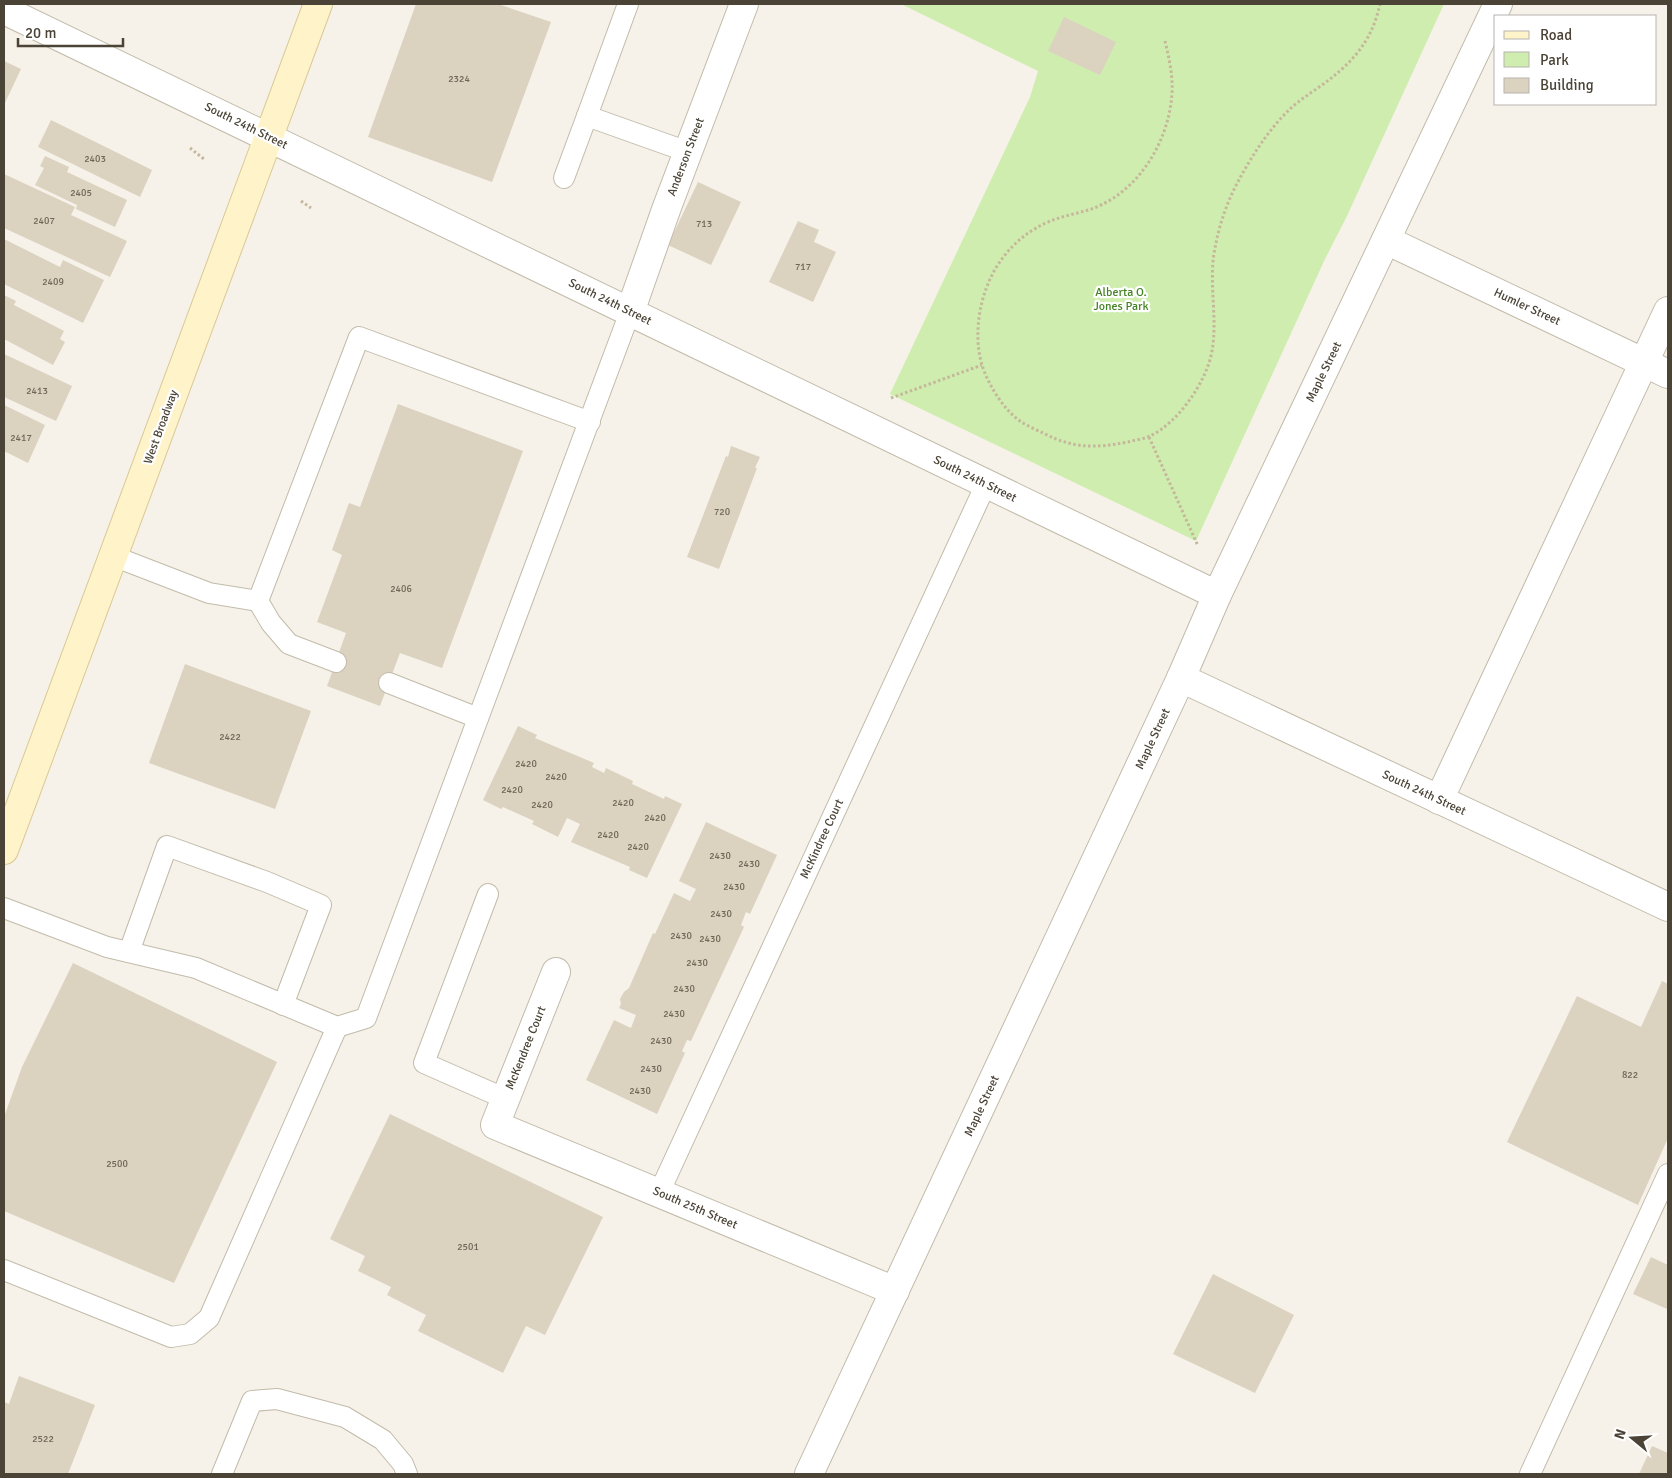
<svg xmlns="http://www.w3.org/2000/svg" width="1672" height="1478" font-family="Signika,sans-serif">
	<rect width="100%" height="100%" fill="#f6f2e9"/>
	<path fill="#cfedaf" d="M901 4H1444L1347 216 1325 259 1196 541 890 394 1030 97 1038 71Z"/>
	<g fill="#dbd2c0">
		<path d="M416 4H498L551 22 492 182 368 137Z"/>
		<path d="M1064 17 1116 42 1100 75 1048 51Z"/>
		<path d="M4 61 21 69 4 105Z"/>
		<path d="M51 120 152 170 140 197 38 147Z"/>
		<path d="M45 156 69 167 67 172 127 200 115 227 76 209 77 205 35 185 44 168 40 166Z"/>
		<path d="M4 174 75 207 71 215 127 241 110 277 4 228Z"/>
		<path d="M698 182 741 202 711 265 668 245Z"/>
		<path d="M798 221 819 230 814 242 836 252 813 302 769 282Z"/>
		<path d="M4 239 60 267 63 260 104 280 83 323 4 284Z"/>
		<path d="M4 295 16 301 14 305 64 331 60 339 65 342 53 365 4 339Z"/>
		<path d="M4 354 72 386 56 421 4 397Z"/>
		<path d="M398 404 523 451 442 668 400 653 380 706 327 686 346 633 317 622 342 555 332 550 349 503 360 507Z"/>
		<path d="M4 405 45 425 28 463 4 451Z"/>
		<path d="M731 446 760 457 755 468H757L719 569 687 557 726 456 728 457Z"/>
		<path d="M185 664 311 711 275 809 149 763Z"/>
		<path d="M518 726 537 735 535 738 594 763 592 767 604 773 606 768 633 781 632 784 664 799 665 796 682 804 647 878 629 870 630 867 571 842 580 824 567 818 558 837 532 824 534 821 503 807 501 809 483 800Z"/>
		<path d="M706 822 777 855 750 914 746 912 741 925 744 927 691 1041 687 1040 682 1051 685 1053 657 1114 586 1080 614 1020 631 1028 636 1015 619 1008 621 1004 620 999 624 992 629 988 653 933 655 934 674 893 690 901 696 889 679 881Z"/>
		<path d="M73 963 277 1062 174 1283 4 1211V1117L22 1067Z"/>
		<path d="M1662 981 1668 984V1138L1638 1205 1507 1142 1577 996 1641 1027Z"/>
		<path d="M390 1114 603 1217 545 1335 526 1326 503 1373 418 1331 426 1315 387 1295 391 1287 358 1271 365 1256 330 1239Z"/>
		<path d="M1651 1257 1668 1265 1667 1309 1633 1294Z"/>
		<path d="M1213 1274 1294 1315 1255 1393 1173 1354Z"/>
		<path d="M19 1376 95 1405 68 1474H4V1402L9 1404Z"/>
		<path d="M1652 1446 1668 1453V1474H1639Z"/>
	</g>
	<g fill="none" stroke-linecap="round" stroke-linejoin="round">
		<g stroke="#c2bbaa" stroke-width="22">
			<g id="lane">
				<path d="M628 4 587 116 688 152"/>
				<path d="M564 178 587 116"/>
				<path d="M113 556 209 593 258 601 271 623 289 644 336 662"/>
				<path d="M258 601 359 337 590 422"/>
				<path d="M389 683 478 718"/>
				<path d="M488 894 424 1063 506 1099"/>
				<path d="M4 908 107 947 196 968 337 1027 366 1018 630 312"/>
				<path d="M129 952 167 846 267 882 321 905 283 1005"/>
				<path d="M659 1193 986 484"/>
				<path d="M4 1270 171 1337 190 1334 209 1318 337 1027"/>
				<path d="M222 1474 252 1401 277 1399 345 1417 383 1440 403 1464 407 1474"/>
				<path d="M1530 1474 1668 1174"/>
			</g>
		</g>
		<g stroke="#c2bbaa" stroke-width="30">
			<g id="street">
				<path d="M4 10 1217 595"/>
				<path d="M1386 240 1668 374"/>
				<path d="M630 312 667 207 744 4"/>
				<path d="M1181 678 1668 907"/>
				<path d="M1439 800 1668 311"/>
				<path d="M556 972 495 1125 895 1291"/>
				<path d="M809 1474 1181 678 1217 595 1498 4"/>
			</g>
		</g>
		<g stroke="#d9c995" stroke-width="30">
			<path id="secondary" d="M4 850 318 4"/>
		</g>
		<g stroke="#c5b79b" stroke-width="3" stroke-dasharray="2.5 2.5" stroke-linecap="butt">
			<path d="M1165 41C1169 58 1173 75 1172 92 1170 137 1143 184 1103 204 1086 213 1066 214 1048 222 1014 237 991 266 982 302 977 322 976 345 982 365 988 384 1003 409 1020 421 1027 426 1037 430 1045 434 1075 449 1096 448 1128 442 1135 440 1144 439 1150 436 1178 423 1207 381 1212 351 1218 317 1208 282 1215 248 1219 225 1228 199 1240 178 1253 154 1270 128 1290 109 1304 96 1321 87 1335 75 1349 64 1364 47 1371 31 1375 23 1378 13 1380 4"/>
			<path d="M190 148 204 159"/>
			<path d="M301 201 311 208"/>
			<path d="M891 398 982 365"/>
			<path d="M1149 437 1198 546"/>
		</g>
		<use href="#lane" stroke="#fff" stroke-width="20"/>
		<use href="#street" stroke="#fff" stroke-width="28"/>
		<use href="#secondary" stroke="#fff4c9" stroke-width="28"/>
	</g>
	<g text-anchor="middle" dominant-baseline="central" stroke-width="4.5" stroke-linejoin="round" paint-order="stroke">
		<g font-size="10" fill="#6e6758">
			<text x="459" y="79">2324</text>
			<text x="95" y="159">2403</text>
			<text x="81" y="193">2405</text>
			<text x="44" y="221">2407</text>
			<text x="704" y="224">713</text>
			<text x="803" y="267">717</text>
			<text x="53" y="282">2409</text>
			<text x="37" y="391">2413</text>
			<text x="21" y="438">2417</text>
			<text x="722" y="512">720</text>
			<text x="401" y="589">2406</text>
			<text x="230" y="737">2422</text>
			<text x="526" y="764">2420</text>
			<text x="556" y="777">2420</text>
			<text x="512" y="790">2420</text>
			<text x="623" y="803">2420</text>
			<text x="542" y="805">2420</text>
			<text x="655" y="818">2420</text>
			<text x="608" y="835">2420</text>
			<text x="638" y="847">2420</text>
			<text x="720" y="856">2430</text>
			<text x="749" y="864">2430</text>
			<text x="734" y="887">2430</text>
			<text x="721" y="914">2430</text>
			<text x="681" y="936">2430</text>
			<text x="710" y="939">2430</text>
			<text x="697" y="963">2430</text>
			<text x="684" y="989">2430</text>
			<text x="674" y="1014">2430</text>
			<text x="661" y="1041">2430</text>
			<text x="651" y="1069">2430</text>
			<text x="1630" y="1075">822</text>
			<text x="640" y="1091">2430</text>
			<text x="117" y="1164">2500</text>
			<text x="468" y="1247">2501</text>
			<text x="43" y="1439">2522</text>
		</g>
		<g font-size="12" fill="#4a4336" stroke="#fff">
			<text transform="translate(246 126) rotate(26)">South 24th Street</text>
			<text transform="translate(686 157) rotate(-69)">Anderson Street</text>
			<text transform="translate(610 302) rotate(26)">South 24th Street</text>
			<text transform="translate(1527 307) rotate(25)">Humler Street</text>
			<text transform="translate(1324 372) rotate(-64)">Maple Street</text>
			<text transform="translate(161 427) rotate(-70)">West Broadway</text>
			<text transform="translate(975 479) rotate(26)">South 24th Street</text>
			<text transform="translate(1153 739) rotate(-65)">Maple Street</text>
			<text transform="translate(1424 793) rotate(25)">South 24th Street</text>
			<text transform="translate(822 839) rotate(-65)">McKindree Court</text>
			<text transform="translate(526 1048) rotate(-68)">McKendree Court</text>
			<text transform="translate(982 1106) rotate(-65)">Maple Street</text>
			<text transform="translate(695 1208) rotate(23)">South 25th Street</text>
		</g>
		<g font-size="12" fill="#448124" stroke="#fff">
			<text x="1121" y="292">Alberta O.<tspan x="1121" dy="14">Jones Park</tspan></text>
		</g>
	</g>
	<rect width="1672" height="1478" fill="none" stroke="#4a4336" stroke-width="10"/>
	<rect x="1494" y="15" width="162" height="90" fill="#ffffff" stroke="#b7b4af"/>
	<rect x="1504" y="31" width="25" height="8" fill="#fff4c9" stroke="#b7b4af"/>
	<text x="1540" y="40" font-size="15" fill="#4a4336">Road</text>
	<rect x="1504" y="52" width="25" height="15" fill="#cfedaf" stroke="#b7b4af"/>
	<text x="1540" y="65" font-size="15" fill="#4a4336">Park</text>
	<rect x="1504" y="78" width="25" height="15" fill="#dbd2c0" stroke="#b7b4af"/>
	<text x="1540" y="90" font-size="15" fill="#4a4336">Building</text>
	<g transform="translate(1632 1438) rotate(288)" stroke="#ffffff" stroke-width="4" paint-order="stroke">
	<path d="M0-4L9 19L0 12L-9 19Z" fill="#4a4336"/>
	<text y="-8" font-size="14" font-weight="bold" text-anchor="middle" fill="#4a4336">N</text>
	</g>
	<path d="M18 38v8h105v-8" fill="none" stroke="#4a4336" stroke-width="2.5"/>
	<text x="25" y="38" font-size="15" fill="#4a4336" stroke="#ffffff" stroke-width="4" paint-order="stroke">20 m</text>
</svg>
